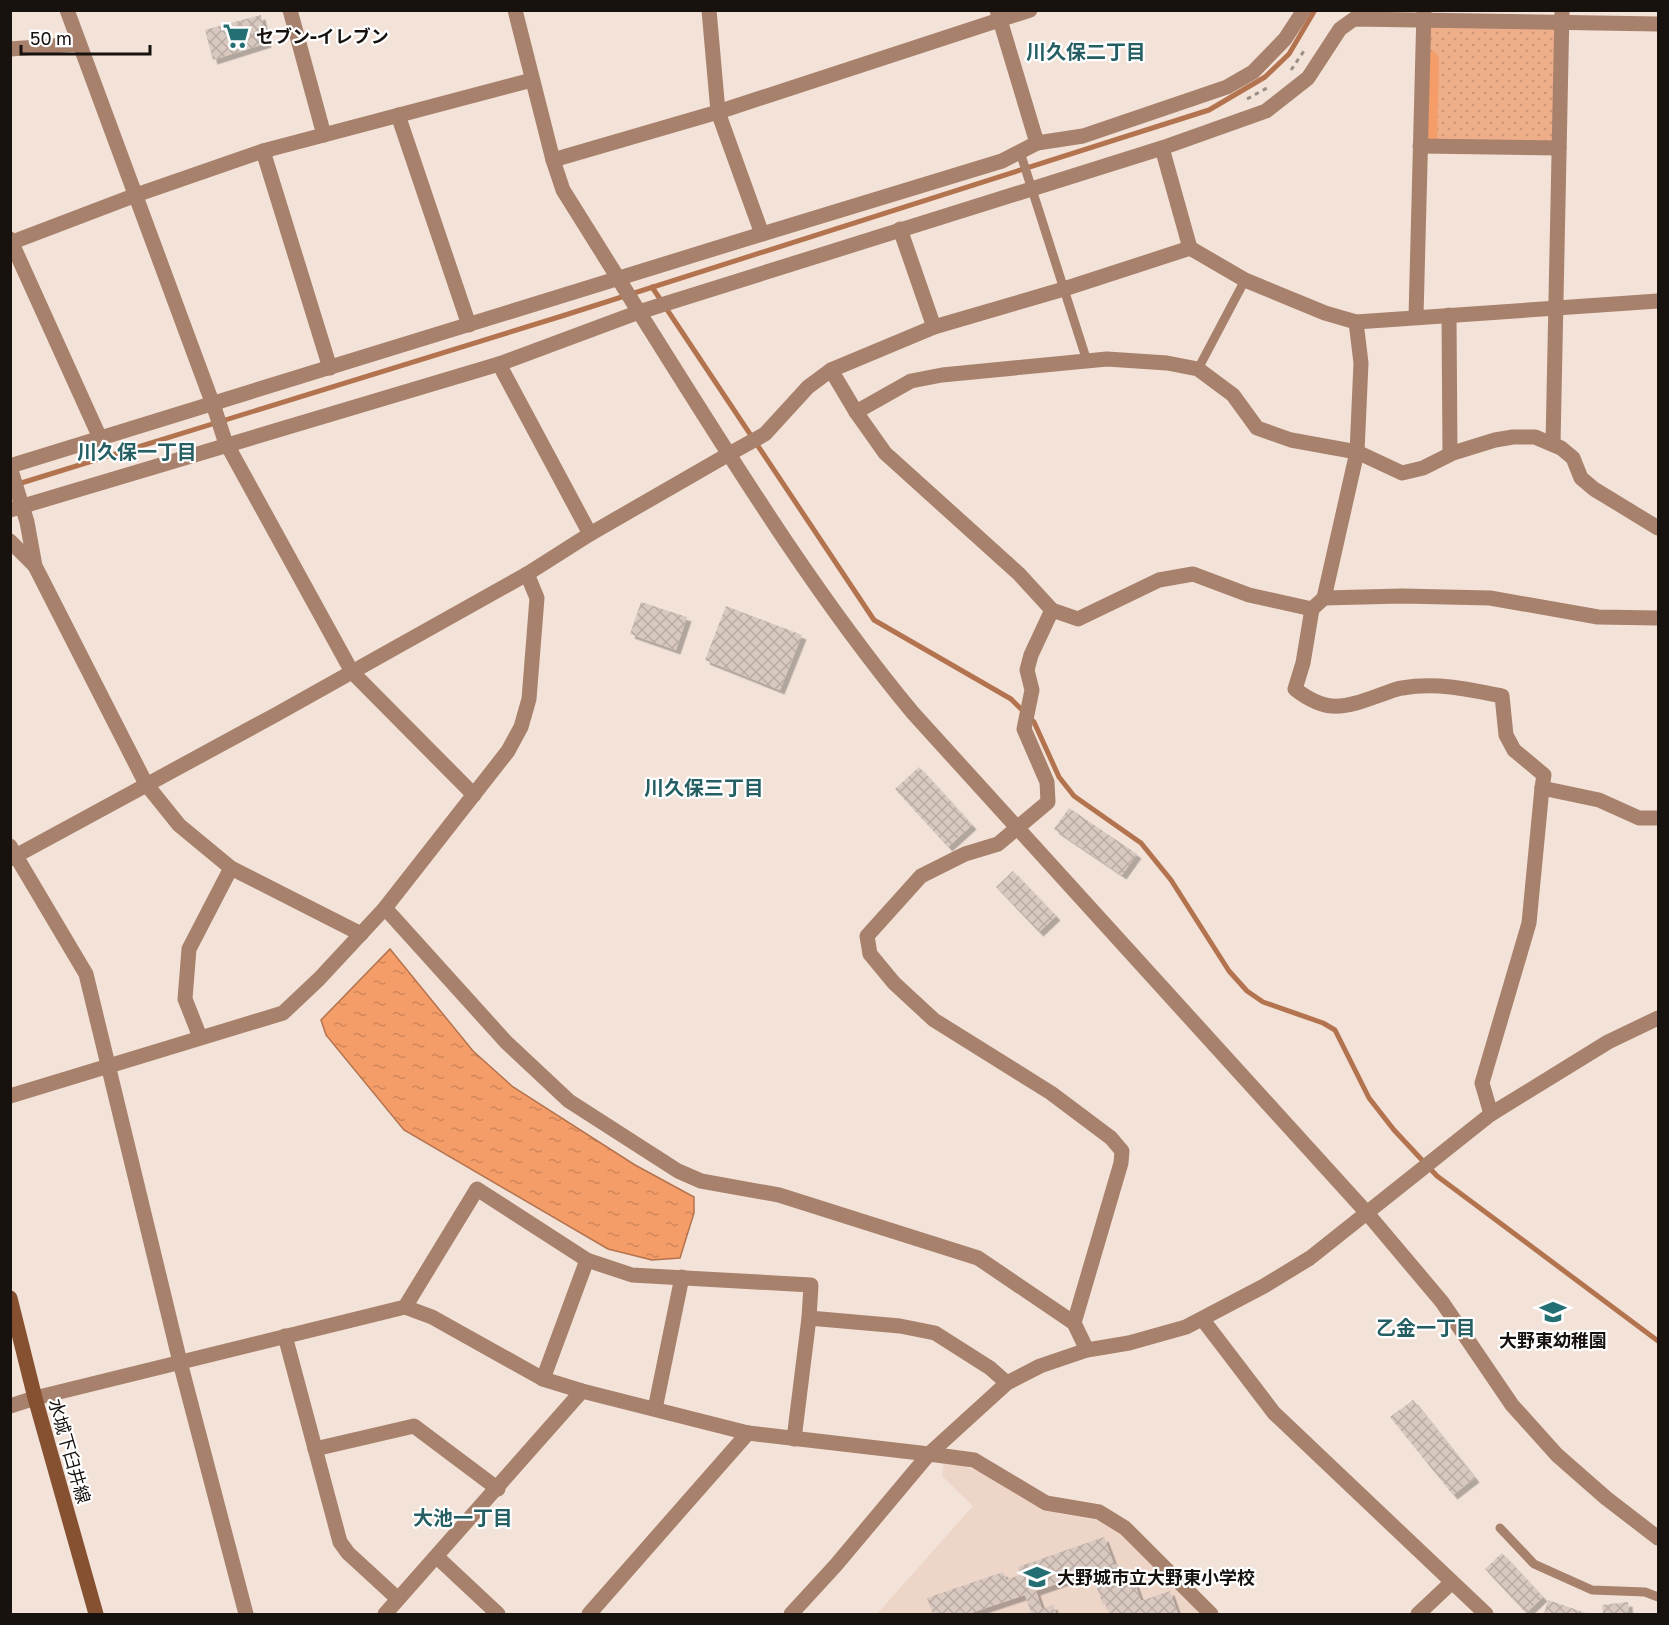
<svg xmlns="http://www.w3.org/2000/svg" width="1669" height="1625" font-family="'Golos Text','Noto Sans JP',sans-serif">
	<defs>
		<pattern id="grass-dots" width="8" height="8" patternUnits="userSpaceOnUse" patternTransform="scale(1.5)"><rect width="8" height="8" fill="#efae8a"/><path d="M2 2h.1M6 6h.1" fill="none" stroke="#cc9576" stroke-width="1.8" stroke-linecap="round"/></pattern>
		<pattern id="water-ripples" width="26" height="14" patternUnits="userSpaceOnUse" patternTransform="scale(1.5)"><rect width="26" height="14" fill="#f59d69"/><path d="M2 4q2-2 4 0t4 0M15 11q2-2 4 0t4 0" fill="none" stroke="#d1865a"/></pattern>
		<pattern id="building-cross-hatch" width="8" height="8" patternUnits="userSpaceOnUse" patternTransform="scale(1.5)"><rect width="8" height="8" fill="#d8c8bf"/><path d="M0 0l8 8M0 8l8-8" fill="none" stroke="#b9aba3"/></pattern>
		<filter id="shadow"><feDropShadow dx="4.5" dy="4.5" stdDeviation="0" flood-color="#0004"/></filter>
	</defs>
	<rect width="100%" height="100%" fill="#f2e2d8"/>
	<path fill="#edd5c8" d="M944 1463 958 1464 994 1477 1043 1508 1061 1514 1096 1520 1114 1529 1127 1539 1201 1614H877L973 1506 942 1476Z"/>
	<path fill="url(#grass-dots)" d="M1424 19 1561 22 1559 148 1420 146Z"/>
	<path fill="url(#water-ripples)" stroke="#b3734e" stroke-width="1.5" d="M390 949 473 1051 513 1087 635 1165 694 1197V1213L680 1258 652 1260 608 1249 404 1130 326 1035 321 1020Z"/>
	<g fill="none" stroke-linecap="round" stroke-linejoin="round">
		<g stroke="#b3734e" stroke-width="5">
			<path d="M652 287 874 620 1011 699 1034 722 1059 777 1074 796 1141 843 1171 880 1229 971 1247 991 1263 1002 1323 1023 1335 1030 1369 1098 1394 1130 1437 1176 1658 1341"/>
			<path d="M18 484 562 316 1209 110 1265 77 1289 54 1315 10"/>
		</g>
		<path stroke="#f59d69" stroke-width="18" d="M1428 139 1430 60"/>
	</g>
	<g fill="url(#building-cross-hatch)" filter="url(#shadow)">
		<path d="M261 15 267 43 213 60 205 30Z"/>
		<path d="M641 602 687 617 676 650 630 634Z"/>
		<path d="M726 606 802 635 780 690 705 660Z"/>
		<path d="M919 767 972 825 948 847 895 789Z"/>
		<path d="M1069 808 1137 854 1122 875 1054 829Z"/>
		<path d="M1013 871 1056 916 1039 932 996 887Z"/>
		<path d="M1413 1400 1475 1478 1453 1495 1390 1417Z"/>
		<path d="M1104 1537 1114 1564 1036 1591 1042 1609 1053 1605 1056 1614H1025L1031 1612 1025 1595 968 1614H933L927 1598 1003 1572 1006 1580 1020 1575 1018 1567Z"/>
		<path d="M1502 1553 1543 1597 1526 1613 1485 1569Z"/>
		<path d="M1116 1564 1120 1573 1130 1570 1141 1601 1170 1591 1178 1614H1110L1106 1604 1103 1605 1095 1582 1106 1578 1103 1569Z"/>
		<path d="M1548 1600 1589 1614H1544Z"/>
		<path d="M1628 1602 1629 1614H1603L1602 1605Z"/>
	</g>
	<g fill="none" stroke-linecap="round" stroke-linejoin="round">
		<g stroke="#9b8f87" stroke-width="3" stroke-dasharray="4.5 4.5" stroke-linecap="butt">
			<path d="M1291 70 1306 48"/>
			<path d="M1247 99 1267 88"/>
		</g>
		<g stroke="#a7816c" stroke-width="9">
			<path d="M1020 152 1087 361"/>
			<path d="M1198 369 1245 280"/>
			<path d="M1500 1528 1534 1564 1592 1590 1645 1592 1658 1597"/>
		</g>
		<g stroke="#a7816c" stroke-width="15">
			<path d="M67 10 215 410"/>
			<path d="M290 10 324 135"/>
			<path d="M709 10 718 112 762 234"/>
			<path d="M997 10 1037 143"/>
			<path d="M10 49 79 44"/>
			<path d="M398 115 469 325"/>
			<path d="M1420 146 1559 148"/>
			<path d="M1162 148 1190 248"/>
			<path d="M263 151 330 368"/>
			<path d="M553 160 718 112 1030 10"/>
			<path d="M900 229 934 327"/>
			<path d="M10 239 100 438"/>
			<path d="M10 243 136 195 263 151 532 80"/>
			<path d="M1449 315 1450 454"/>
			<path d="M1416 317 1424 10"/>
			<path d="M1356 322 1361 363 1357 452 1324 598 1312 609 1303 663 1295 689C1327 714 1344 708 1380 695 1387 693 1394 689 1402 688 1436 682 1468 689 1502 696L1506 735 1514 750 1544 775 1542 788 1599 800 1639 818H1658"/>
			<path d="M499 364 590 534"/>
			<path d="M831 370 856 412 885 453 1019 574 1052 610 1078 619 1159 580 1193 574 1249 595 1312 609"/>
			<path d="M856 412 911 381 942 375 1107 359 1167 363 1198 369 1233 395 1257 428 1291 440 1357 452 1402 473 1423 468 1453 453 1495 440 1513 437H1535L1561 448 1573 458 1581 478 1594 489 1658 528"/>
			<path d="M225 441 352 672 474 795"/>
			<path d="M1553 444 1562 10"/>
			<path d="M729 454 765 434 808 387 831 370 934 327 1064 289 1190 248 1245 280 1325 313 1356 322 1658 301"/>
			<path d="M10 466 762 234 1002 161 1037 143 1083 136 1227 87 1253 72 1285 39 1304 10"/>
			<path d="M10 510 499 364 639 312 1162 148 1266 111 1308 78 1340 29 1354 19 1658 24"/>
			<path d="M1324 598 1402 596 1490 598 1598 617 1658 618"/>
			<path d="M1052 610 1031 655 1027 670 1032 690 1024 729 1047 782 1048 802 998 844 965 854 921 876 867 936 870 954 894 983 934 1020 1051 1093 1111 1138 1122 1151 1121 1163 1074 1323"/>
			<path d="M10 846 86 974 180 1362 246 1614"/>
			<path d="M385 908 506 1042 569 1101 678 1171 701 1181 779 1195 978 1258 1074 1323 1087 1350"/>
			<path d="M200 1037 185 999 189 949 231 868"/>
			<path d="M10 1096 283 1013 319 979 385 908 508 751 521 727 529 699 537 598 527 574"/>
			<path d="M1491 1114 1482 1083 1529 923 1542 788"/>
			<path d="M405 1307 477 1189 587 1260 632 1275 811 1285 809 1318 900 1326 935 1333 990 1368 1007 1383"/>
			<path d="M1203 1320 1274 1413 1486 1614"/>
			<path d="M285 1336 340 1542 348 1553 398 1599"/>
			<path d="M543 1379 587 1260"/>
			<path d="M10 1406 35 1398"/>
			<path d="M655 1409 682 1277"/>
			<path d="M794 1439 809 1318"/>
			<path d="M315 1449 414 1426 498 1489"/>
			<path d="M437 1557 498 1614"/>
			<path d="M589 1614 748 1433"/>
			<path d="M791 1614 836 1565 929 1454 974 1460 1046 1503 1099 1512 1125 1528 1211 1614"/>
			<path d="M1418 1614 1451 1583"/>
		</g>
		<g stroke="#a7816c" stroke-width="15">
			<path d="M515 10 553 160 563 190 618 278"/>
			<path d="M639 312C725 448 810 589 913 713L1367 1213 1442 1302 1512 1405 1557 1455 1606 1498 1658 1538"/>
			<path d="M10 467 27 522 35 566 146 784 179 825 231 868 361 934"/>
			<path d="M10 541 35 566"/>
			<path d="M10 859 277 714 527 574 590 534 729 454"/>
			<path d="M35 1398 405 1307 432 1317 543 1379 582 1391 748 1433 929 1454 1007 1383 1040 1366 1087 1350 1129 1343 1186 1327 1264 1286 1310 1258 1491 1114 1608 1042 1658 1018"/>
			<path d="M385 1614 582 1391"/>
		</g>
		<path stroke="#865131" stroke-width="15" d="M10 1298 35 1398 96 1614"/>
		<path stroke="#a7816c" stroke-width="15" d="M215 410 225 441"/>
		<path stroke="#a7816c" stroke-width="15" d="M618 278 639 312"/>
	</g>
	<defs>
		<g id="supermarket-bare" transform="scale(2.07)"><path d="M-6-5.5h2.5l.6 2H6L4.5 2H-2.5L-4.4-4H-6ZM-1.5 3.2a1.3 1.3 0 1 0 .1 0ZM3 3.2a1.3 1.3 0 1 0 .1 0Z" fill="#246f73" stroke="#fff" stroke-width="2.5" paint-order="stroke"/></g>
		<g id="school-bare" transform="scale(2.07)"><path d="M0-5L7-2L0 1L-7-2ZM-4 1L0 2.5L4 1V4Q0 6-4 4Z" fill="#246f73" stroke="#fff" stroke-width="2.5" paint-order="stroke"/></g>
	</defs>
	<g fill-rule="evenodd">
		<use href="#supermarket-bare" x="236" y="36"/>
		<use href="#school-bare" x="1553" y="1312"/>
		<use href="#school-bare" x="1037" y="1577"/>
	</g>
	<g text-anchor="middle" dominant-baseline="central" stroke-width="4.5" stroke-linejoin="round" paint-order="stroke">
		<g font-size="18" font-weight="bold" fill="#18120f" stroke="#fff" text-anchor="start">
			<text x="256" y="36">セブン-イレブン</text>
			<text x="1553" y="1340" text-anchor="middle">大野東幼稚園</text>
			<text x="1057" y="1577">大野城市立大野東小学校</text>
		</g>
		<g font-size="18" fill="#18120f" stroke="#fff">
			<text transform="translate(70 1451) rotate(74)">水城下臼井線</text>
		</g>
		<g font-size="20" font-weight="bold" fill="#255f63" stroke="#fff">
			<text x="1086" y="51">川久保二丁目</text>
			<text x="137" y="451">川久保一丁目</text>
			<text x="704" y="787">川久保三丁目</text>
			<text x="1426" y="1327">乙金一丁目</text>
			<text x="463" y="1517">大池一丁目</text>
		</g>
	</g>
	<rect width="1669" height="1625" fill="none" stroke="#18120f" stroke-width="24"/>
	<path d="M21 45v9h129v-9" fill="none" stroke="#18120f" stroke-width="3"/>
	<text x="30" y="45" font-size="18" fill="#18120f" stroke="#ffffff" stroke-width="4.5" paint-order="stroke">50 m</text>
</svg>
